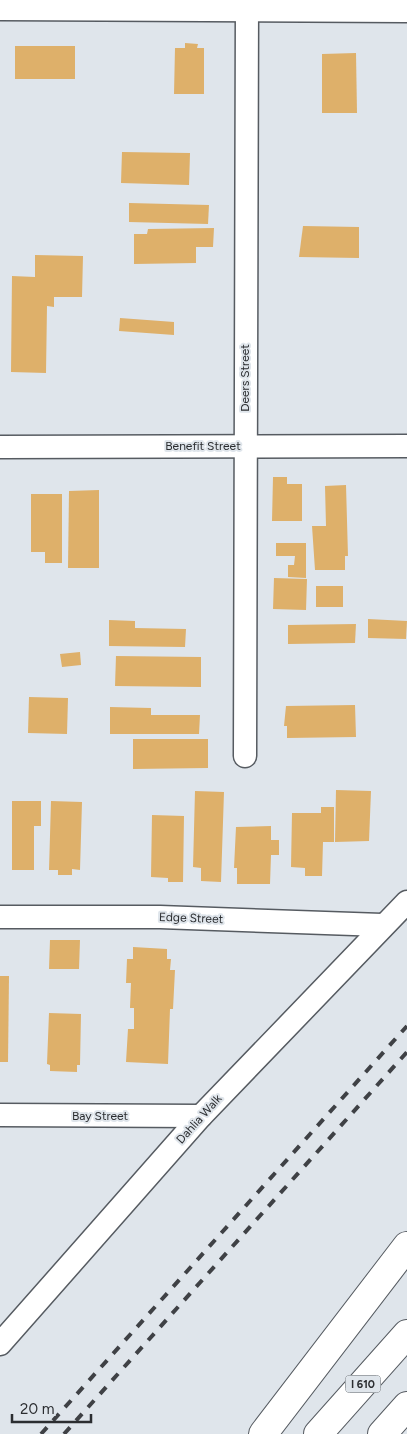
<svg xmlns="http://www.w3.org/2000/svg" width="407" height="1434" font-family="Figtree,sans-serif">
	<rect width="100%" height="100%" fill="#dfe5eb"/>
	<g fill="#deb06a">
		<path d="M185 43 198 44 197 48H204V94H174L175 48H185Z"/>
		<rect x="15" y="46" width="60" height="33"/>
		<path d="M356 53 357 113H322V54Z"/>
		<path d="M122 152 190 153 189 185 121 183Z"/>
		<path d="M129 203 209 205 208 224 129 222Z"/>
		<path d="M303 226 359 227V258L299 257Z"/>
		<path d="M214 228 213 247H196V263L134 264V234H147L148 229Z"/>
		<path d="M35 255 83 256 82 297H54V307L47 306 46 373 11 372 12 276 35 277Z"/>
		<path d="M120 318 174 322V335L119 331Z"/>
		<path d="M273 477H287V484H302V521H272Z"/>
		<path d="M346 485 348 556H345V570H315L312 526H326L325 486Z"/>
		<path d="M99 490V568H68L69 491Z"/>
		<path d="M31 494H62V563H45V552H31Z"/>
		<path d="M276 543H306V578L288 577V565H294L295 556H276Z"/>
		<path d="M274 578 307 579 306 610 273 609Z"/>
		<rect x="316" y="586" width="27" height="21"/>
		<path d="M368 619 407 621 406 639 368 638Z"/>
		<path d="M109 620 135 621V628L186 629 185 647 109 646Z"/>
		<path d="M356 624 355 643 288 644V625Z"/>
		<path d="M80 652 81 665 62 667 60 654Z"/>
		<path d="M116 656 201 657V687L115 686Z"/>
		<path d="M29 697 68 698 67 734 28 733Z"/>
		<path d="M355 705 356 737 287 738V726H284L286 706Z"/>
		<path d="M110 707 151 708V715H200L199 734H110Z"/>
		<path d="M133 739H208V768L133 769Z"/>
		<path d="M336 790 371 791 369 841 335 842Z"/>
		<path d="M195 791 224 792 221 882 201 881V868L193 867Z"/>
		<path d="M12 801H41V826H34V870H12Z"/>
		<path d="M51 801 82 802 80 870 72 869V875H58V870H49Z"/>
		<path d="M321 807H334V842H323L322 876H305V868L291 867 292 813H321Z"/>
		<path d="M152 815 184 816 183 882H168V878L151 877Z"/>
		<path d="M271 826V840H279V855H271L270 884H237V868H234L236 827Z"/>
		<path d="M50 940H80L79 969H49Z"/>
		<path d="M133 947 167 949V959H171L170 970H175L173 1009H170L168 1064 126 1062 128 1029H134V1008H130L131 983H126L127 959H133Z"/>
		<path d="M0 976H9L8 1062H0Z"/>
		<path d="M49 1013 81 1014 80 1065H77V1072L50 1071V1065L47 1064Z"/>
	</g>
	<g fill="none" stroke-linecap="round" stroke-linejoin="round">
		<g stroke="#565b61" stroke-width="25">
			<g id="street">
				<path d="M0 9 407 11"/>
				<path d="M0 447 407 446"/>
				<path d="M245 756 247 0"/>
				<path d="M0 917H160L382 925"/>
				<path d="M0 1115 201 1116"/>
				<path d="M0 1344 201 1116 407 902"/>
			</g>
		</g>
		<g stroke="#565b61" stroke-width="30">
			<g id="highway">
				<path d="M263 1434 407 1246"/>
				<path d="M318 1434 407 1334"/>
				<path d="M382 1434 407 1406"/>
			</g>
		</g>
		<use href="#street" stroke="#fff" stroke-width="22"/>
		<use href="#highway" stroke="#fff" stroke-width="28"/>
		<g stroke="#3f4145" stroke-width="4" stroke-dasharray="9 9" stroke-linecap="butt">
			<path d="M41 1434 407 1026"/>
			<path d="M64 1434 407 1052"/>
		</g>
	</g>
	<g text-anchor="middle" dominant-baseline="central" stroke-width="4" stroke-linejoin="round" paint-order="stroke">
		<rect fill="#dfe5eb" stroke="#616468" stroke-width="1" x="345.5" y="1375.5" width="35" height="17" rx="4"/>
		<g font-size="11" font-weight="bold" fill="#2b2d30">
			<text x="363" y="1384">I 610</text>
		</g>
		<g font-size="12" fill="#2b2d30" stroke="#dfe5eb">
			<text transform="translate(245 378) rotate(-90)">Deers Street</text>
			<text x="203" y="446">Benefit Street</text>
			<text transform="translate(191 918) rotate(2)">Edge Street</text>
			<text x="100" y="1116">Bay Street</text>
			<text transform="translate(199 1119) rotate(-48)">Dahlia Walk</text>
		</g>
	</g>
	<path d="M12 1414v8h79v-8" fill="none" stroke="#2b2d30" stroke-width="2.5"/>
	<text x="20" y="1414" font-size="15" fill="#2b2d30" stroke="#dfe5eb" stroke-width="4" paint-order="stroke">20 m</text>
</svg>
